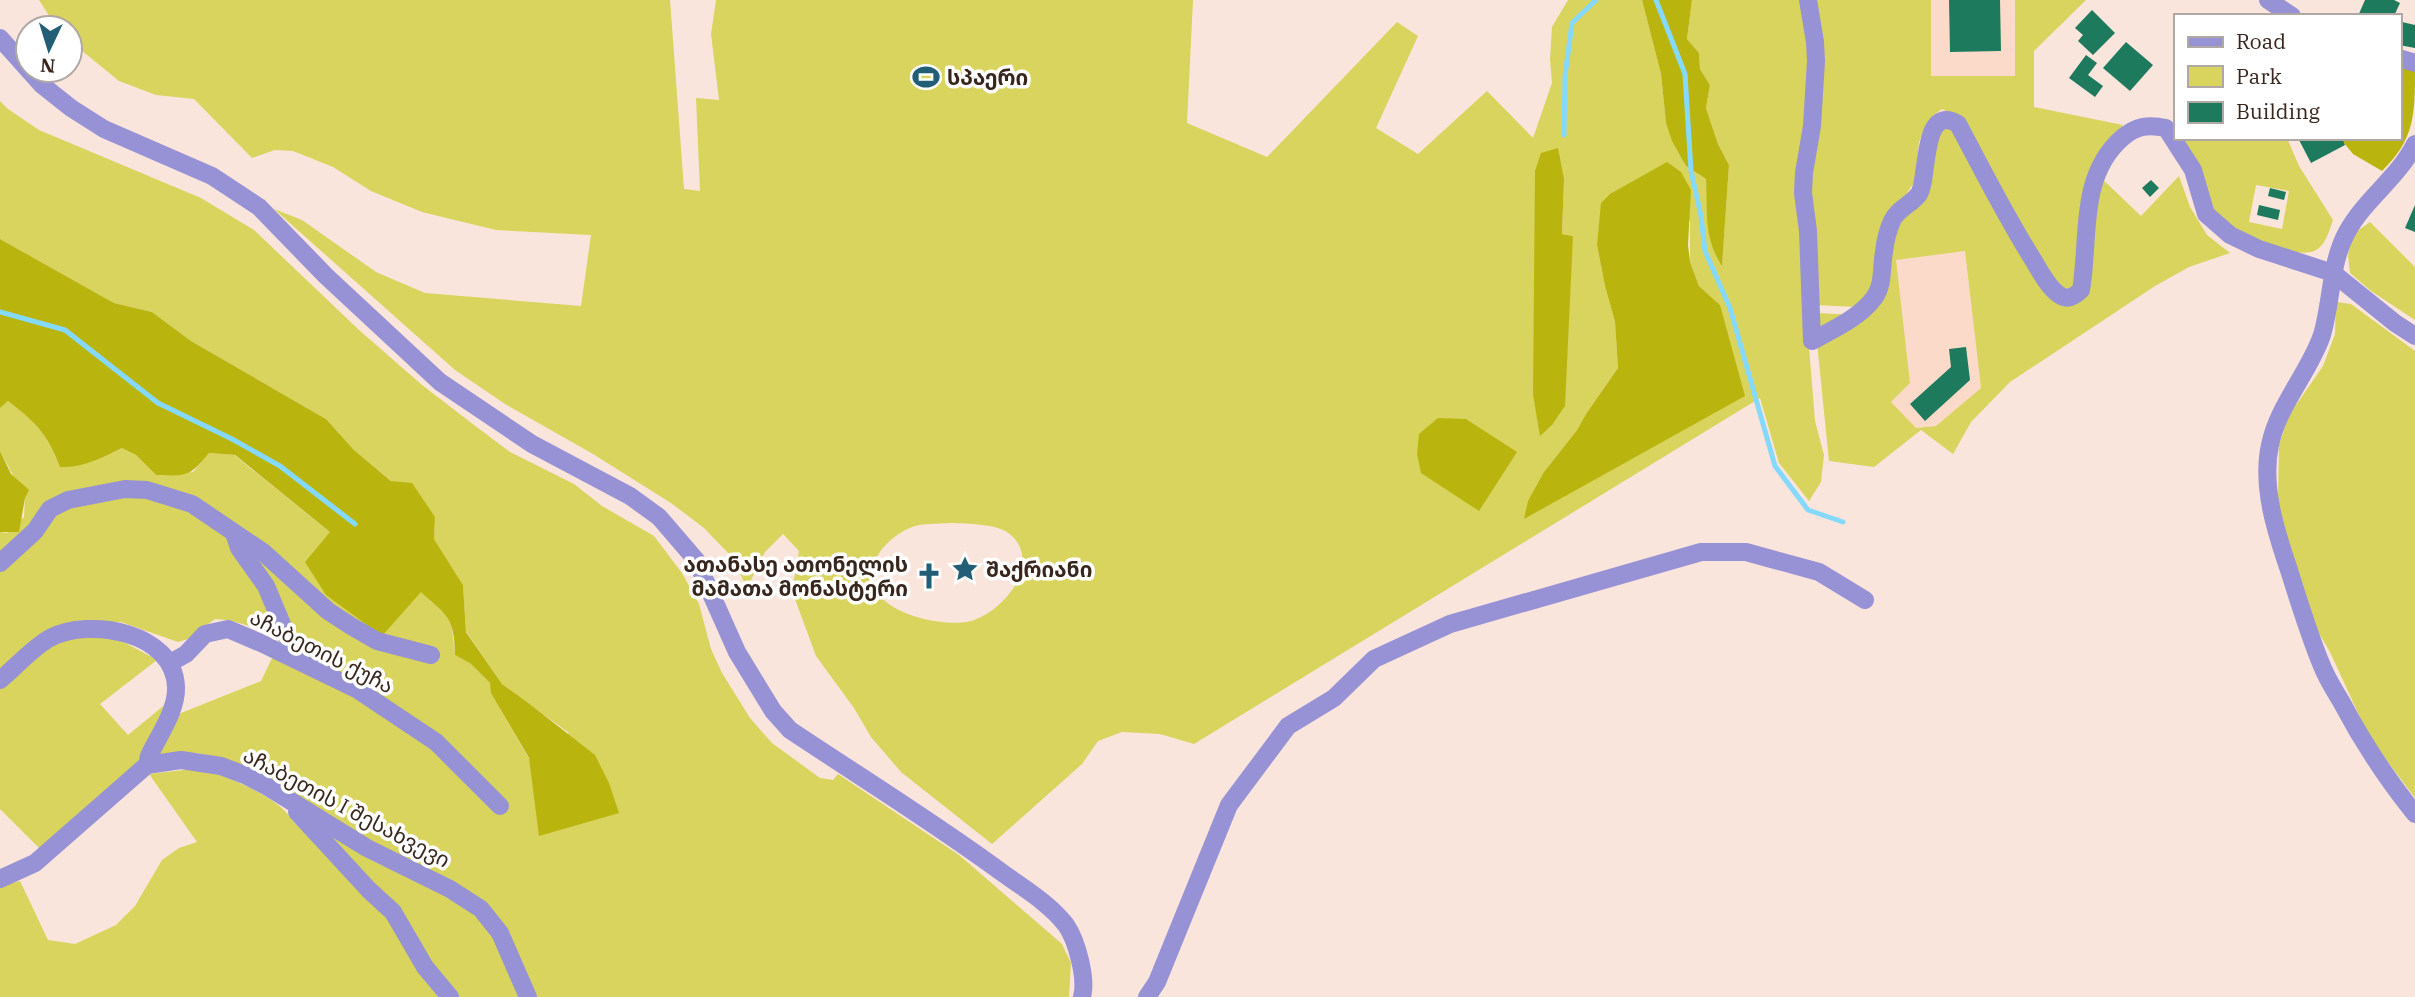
<svg xmlns="http://www.w3.org/2000/svg" width="2415" height="997" font-family="'IBM Plex Serif','Noto Sans Georgian',serif">
	<rect width="100%" height="100%" fill="#fae5dc"/>
	<g fill="#fcdac9">
		<rect x="1931" y="0" width="84" height="76"/>
		<path d="M1965 251 1981 388 1936 426 1916 428 1891 402 1910 383 1895 259Z"/>
	</g>
	<g fill="#d8d45d" fill-rule="evenodd">
		<path d="M39 0H670L684 189 700 191 696 98 719 100 711 34 716 0H1193L1187 123 1267 157 1397 22 1418 36 1376 128 1418 154 1487 91 1533 138 1552 83 1550 59 1552 27 1568 0H1642L1661 74 1666 123 1686 166 1706 179 1708 202 1722 264 1729 165 1718 144 1706 108 1710 85 1700 69 1699 53 1687 39 1692 0H1805L1810 22 1807 322 1815 421 1824 455 1821 482 1809 501 1779 463 1760 398 1194 744 1160 734 1122 732 1098 741 1082 764 992 844 901 772 871 737 854 708 816 656 792 591 799 551 783 534 765 552 747 588 732 557 704 528 671 503 593 454 505 404 455 370 274 209 302 220 376 272 425 293 581 306 591 235 496 230 422 212 371 191 333 167 293 151 275 150 252 158 194 99 156 95 119 81 70 41V28H57ZM1564 179 1562 234 1573 236 1541 436 1533 395ZM1690 220V262L1699 286 1720 305 1544 472 1577 430 1586 414 1618 368 1615 322 1605 286 1597 245ZM950 523C967 524 998 523 1011 535 1044 565 1000 616 967 622 941 626 887 615 876 589 863 562 889 536 912 527 923 523 938 524 950 523Z"/>
		<path d="M1815 0H1931V76H2015V0H2086L2034 51V107L2123 125 2104 148 2076 292 2058 288 1961 118 1942 109 1933 116 1925 127 1919 142 1915 181 1904 198 1876 279 1858 307 1815 305 1810 208Z"/>
		<path d="M0 101 8 109 39 130 201 198 254 230 359 330 422 385 474 425 510 452 574 484 602 506 654 536 682 573 699 604 711 649 722 673 750 718 772 743 820 778 833 780 838 774 959 855 1062 944 1071 963 1069 997H456L315 821 379 849 224 759 198 753 155 756 176 715 261 681 275 652 373 705 449 756 453 747 406 715 301 656 243 546 379 639 174 493 76 494 0 561V532L7 533 24 517 25 498 0 451V408L8 401C36 423 47 433 60 467 83 467 102 458 122 448L136 455 156 475 193 472 209 453 234 455 330 532 421 591 451 620 455 655 471 664 490 683 501 710 529 759 569 733 502 684 466 631 463 585 434 539 435 517 354 450 326 419 191 341 152 312 114 303 0 239Z"/>
		<path d="M1949 124 2050 298 2076 300 2098 175 2141 216 2179 176 2190 207 2207 235 2230 253 2189 267 2155 286 2010 382 1971 422 1953 454 1921 430 1874 467 1829 461 1814 313 1862 315 1894 221 1921 196 1937 130ZM1965 251 1981 388 1936 426 1916 428 1891 402 1910 383 1896 260Z"/>
		<path d="M2175 138H2287L2299 166 2333 220C2329 231 2326 246 2314 251 2293 260 2222 230 2210 212 2197 193 2186 160 2175 138ZM2256 185 2289 191 2282 229 2249 222Z"/>
		<path d="M2370 222 2415 267V320L2371 291 2350 273 2348 256 2352 235Z"/>
		<path d="M2336 302 2351 304 2415 351V798L2369 737 2330 652 2314 625 2285 533 2278 503 2279 445 2289 415 2323 366 2335 334Z"/>
		<path d="M133 493 184 504 229 539 264 588 281 642C259 630 240 620 215 619L188 639 178 642 121 622H79L0 671V570L55 512Z"/>
		<path d="M87 635 122 641 157 660 100 704 128 735 167 703 135 767 42 851 0 809V688L52 644Z"/>
		<path d="M201 768C227 777 278 796 292 820L391 918 422 975 438 997H0V886L20 881 48 940 75 944 116 925 135 906 162 860 179 848 197 842 149 774Z"/>
	</g>
	<g fill="#bab50e">
		<path d="M1642 0H1692L1687 39 1699 53 1700 69 1710 85 1706 108 1718 144 1729 165 1722 266C1703 236 1708 213 1706 179L1686 166 1672 141 1666 123 1661 74Z"/>
		<path d="M2399 64 2415 69C2415 114 2415 139 2382 171L2353 154 2340 138H2399Z"/>
		<path d="M1558 148 1564 179 1562 234 1573 236 1565 406 1552 425 1540 436 1533 395 1535 171 1541 153Z"/>
		<path d="M1667 162 1681 172 1691 190 1688 245 1690 262 1699 286 1720 305 1745 396 1524 519 1528 501 1544 472 1577 430 1586 414 1618 368 1615 322 1605 286 1597 245 1601 203 1610 194Z"/>
		<path d="M0 239 114 303 152 312 191 341 326 419 354 450 391 481 412 483 435 517 434 539 463 585 466 632 502 684 531 705 595 755 609 783 619 813 539 836 529 758 491 693 490 683 471 664 455 655C454 616 448 617 421 592L382 636 326 595 305 562 330 532 235 455 209 453C189 477 188 476 156 475L136 455 122 448C102 458 83 468 60 467 47 433 36 423 8 401L0 408Z"/>
		<path d="M1438 418 1466 419 1517 452 1479 511 1421 473 1417 454 1419 434Z"/>
		<path d="M0 451 11 474 29 490 25 498 19 532H0Z"/>
	</g>
	<g fill="none" stroke-linecap="round" stroke-linejoin="round">
		<g stroke="#85d9fd" stroke-width="5">
			<path d="M1656 0 1685 74 1691 171 1701 216 1705 251 1730 308 1775 466 1808 510 1843 522"/>
			<path d="M1564 135 1565 76 1572 23 1596 0"/>
			<path d="M0 312 65 330 158 403 232 439 280 466 355 524"/>
		</g>
	</g>
	<g fill="#1d7a5d">
		<path d="M1949 0H2000L2001 51 1950 52Z"/>
		<path d="M2365 0H2394L2400 3 2394 16H2358Z"/>
		<path d="M2092 10 2115 33 2093 55 2078 41 2083 35 2075 28Z"/>
		<path d="M2402 22 2415 25V48L2399 45Z"/>
		<path d="M2126 42 2153 65 2130 91 2103 68Z"/>
		<path d="M2086 55 2097 63 2088 75 2103 86 2095 97 2069 78Z"/>
		<path d="M2298 138H2342L2345 145 2311 163Z"/>
		<path d="M2151 180 2159 188 2150 197 2142 188Z"/>
		<path d="M2270 188 2286 192 2284 200 2268 196Z"/>
		<path d="M2259 205 2280 210 2278 220 2257 215Z"/>
		<path d="M2415 205V232L2405 228Z"/>
		<path d="M1966 347 1970 380 1925 421 1910 404 1951 367 1949 349Z"/>
	</g>
	<g fill="none" stroke-linecap="round" stroke-linejoin="round">
		<g stroke="#9791d5" stroke-width="18">
			<path d="M1808 0 1815 42 1816 61 1812 126 1804 173 1803 193 1808 231 1812 341C1834 329 1859 318 1874 298 1884 285 1881 267 1884 252 1885 242 1888 230 1892 221 1897 209 1912 204 1919 194 1929 178 1921 102 1958 124 1982 169 2005 215 2032 258 2039 269 2047 286 2058 294 2067 301 2074 297 2081 290 2090 238 2078 177 2122 138 2136 126 2148 124 2166 128L2193 170 2206 214 2230 235 2259 249 2333 273 2395 323 2415 336"/>
			<path d="M2268 0 2292 16"/>
			<path d="M0 38 42 85 71 108 104 129 212 176 259 207 326 276 440 382 532 444 630 496 659 517 696 560 737 652 773 711 790 730C862 778 935 823 1004 874 1025 889 1050 904 1066 925 1077 941 1087 979 1082 997"/>
			<path d="M2399 58 2415 63"/>
			<path d="M2415 144C2398 178 2365 199 2347 232 2330 263 2332 301 2322 335 2309 373 2278 405 2270 445 2261 486 2276 532 2289 570 2299 602 2309 635 2322 666 2327 679 2335 691 2342 703 2363 743 2387 779 2415 814"/>
			<path d="M234 533 239 548 266 586 297 660"/>
			<path d="M0 563 35 531 50 509 68 500 125 489 147 490 192 504 263 552 328 611 351 626 377 641 431 655"/>
			<path d="M170 663 186 654 205 634 228 629 261 643 358 690 436 742 500 806"/>
			<path d="M0 680C16 667 32 648 50 638 90 617 174 632 176 687 177 710 159 735 149 756L147 765"/>
			<path d="M297 812 369 890 393 912 425 967 450 997"/>
			<path d="M0 879 35 863 147 765 181 760 221 766 245 775 268 787 367 848 450 889 481 909 500 933 528 997"/>
			<path d="M1147 997 1157 982 1229 805 1288 726 1334 698 1374 659 1450 624 1701 552H1746L1819 572 1865 600"/>
		</g>
	</g>
	<defs>
		<g id="stadium-bare" transform="scale(2.1)"><path d="M0-5a6.5 5 0 1 0 0 10a6.5 5 0 1 0 0-10ZM-3.5-1.8h7v3.6h-7Z" fill="#225e76" stroke="#fff" stroke-width="2.5" paint-order="stroke"/></g>
		<g id="sight-bare" transform="scale(2.1)"><path d="M0-6L1.8-2.2L6-1.7L2.9 1.2L3.7 5.4L0 3.3L-3.7 5.4L-2.9 1.2L-6-1.7L-1.8-2.2Z" fill="#225e76" stroke="#fff" stroke-width="2.5" paint-order="stroke"/></g>
		<g id="church-bare" transform="scale(2.1)"><path d="M-1.2-6h2.4v3.5h3.3v2.4h-3.3V6h-2.4V-.1h-3.3v-2.4h3.3Z" fill="#225e76" stroke="#fff" stroke-width="2.5" paint-order="stroke"/></g>
	</defs>
	<g fill-rule="evenodd">
		<use href="#stadium-bare" x="926" y="77"/>
		<use href="#sight-bare" x="965" y="569"/>
		<use href="#church-bare" x="929" y="576"/>
	</g>
	<g text-anchor="middle" dominant-baseline="central" stroke-width="7" stroke-linejoin="round" paint-order="stroke">
		<g font-size="21" font-weight="bold" fill="#38261d" stroke="#fff" text-anchor="start">
			<text x="947" y="77">სპაერი</text>
			<text x="908" y="564" text-anchor="end">ათანასე ათონელის<tspan x="908" dy="24">მამათა მონასტერი</tspan></text>
			<text x="986" y="569">შაქრიანი</text>
		</g>
		<g font-size="21" fill="#38261d" stroke="#fff">
			<text transform="translate(322 651) rotate(27)">აჩაბეთის ქუჩა</text>
			<text transform="translate(347 807) rotate(28)">აჩაბეთის I შესახვევი</text>
		</g>
	</g>
	<rect x="2174" y="14" width="228" height="126" fill="#ffffff" stroke="#afa8a5" stroke-width="2"/>
	<rect x="2188" y="37" width="35" height="10" fill="#9791d5" stroke="#afa8a5" stroke-width="2"/>
	<text x="2236" y="49" font-size="21" fill="#38261d">Road</text>
	<rect x="2188" y="66" width="35" height="21" fill="#d8d45d" stroke="#afa8a5" stroke-width="2"/>
	<text x="2236" y="84" font-size="21" fill="#38261d">Park</text>
	<rect x="2188" y="102" width="35" height="21" fill="#1d7a5d" stroke="#afa8a5" stroke-width="2"/>
	<text x="2236" y="119" font-size="21" fill="#38261d">Building</text>
	<g transform="translate(49 49) rotate(184)"><circle r="33" fill="#ffffff" stroke="#afa8a5" stroke-width="2"/>
	<path d="M0-5L12 26L0 18L-12 26Z" fill="#225e76"/>
	<text y="-10" font-size="19" font-weight="bold" text-anchor="middle" fill="#38261d">N</text>
	</g>
</svg>
